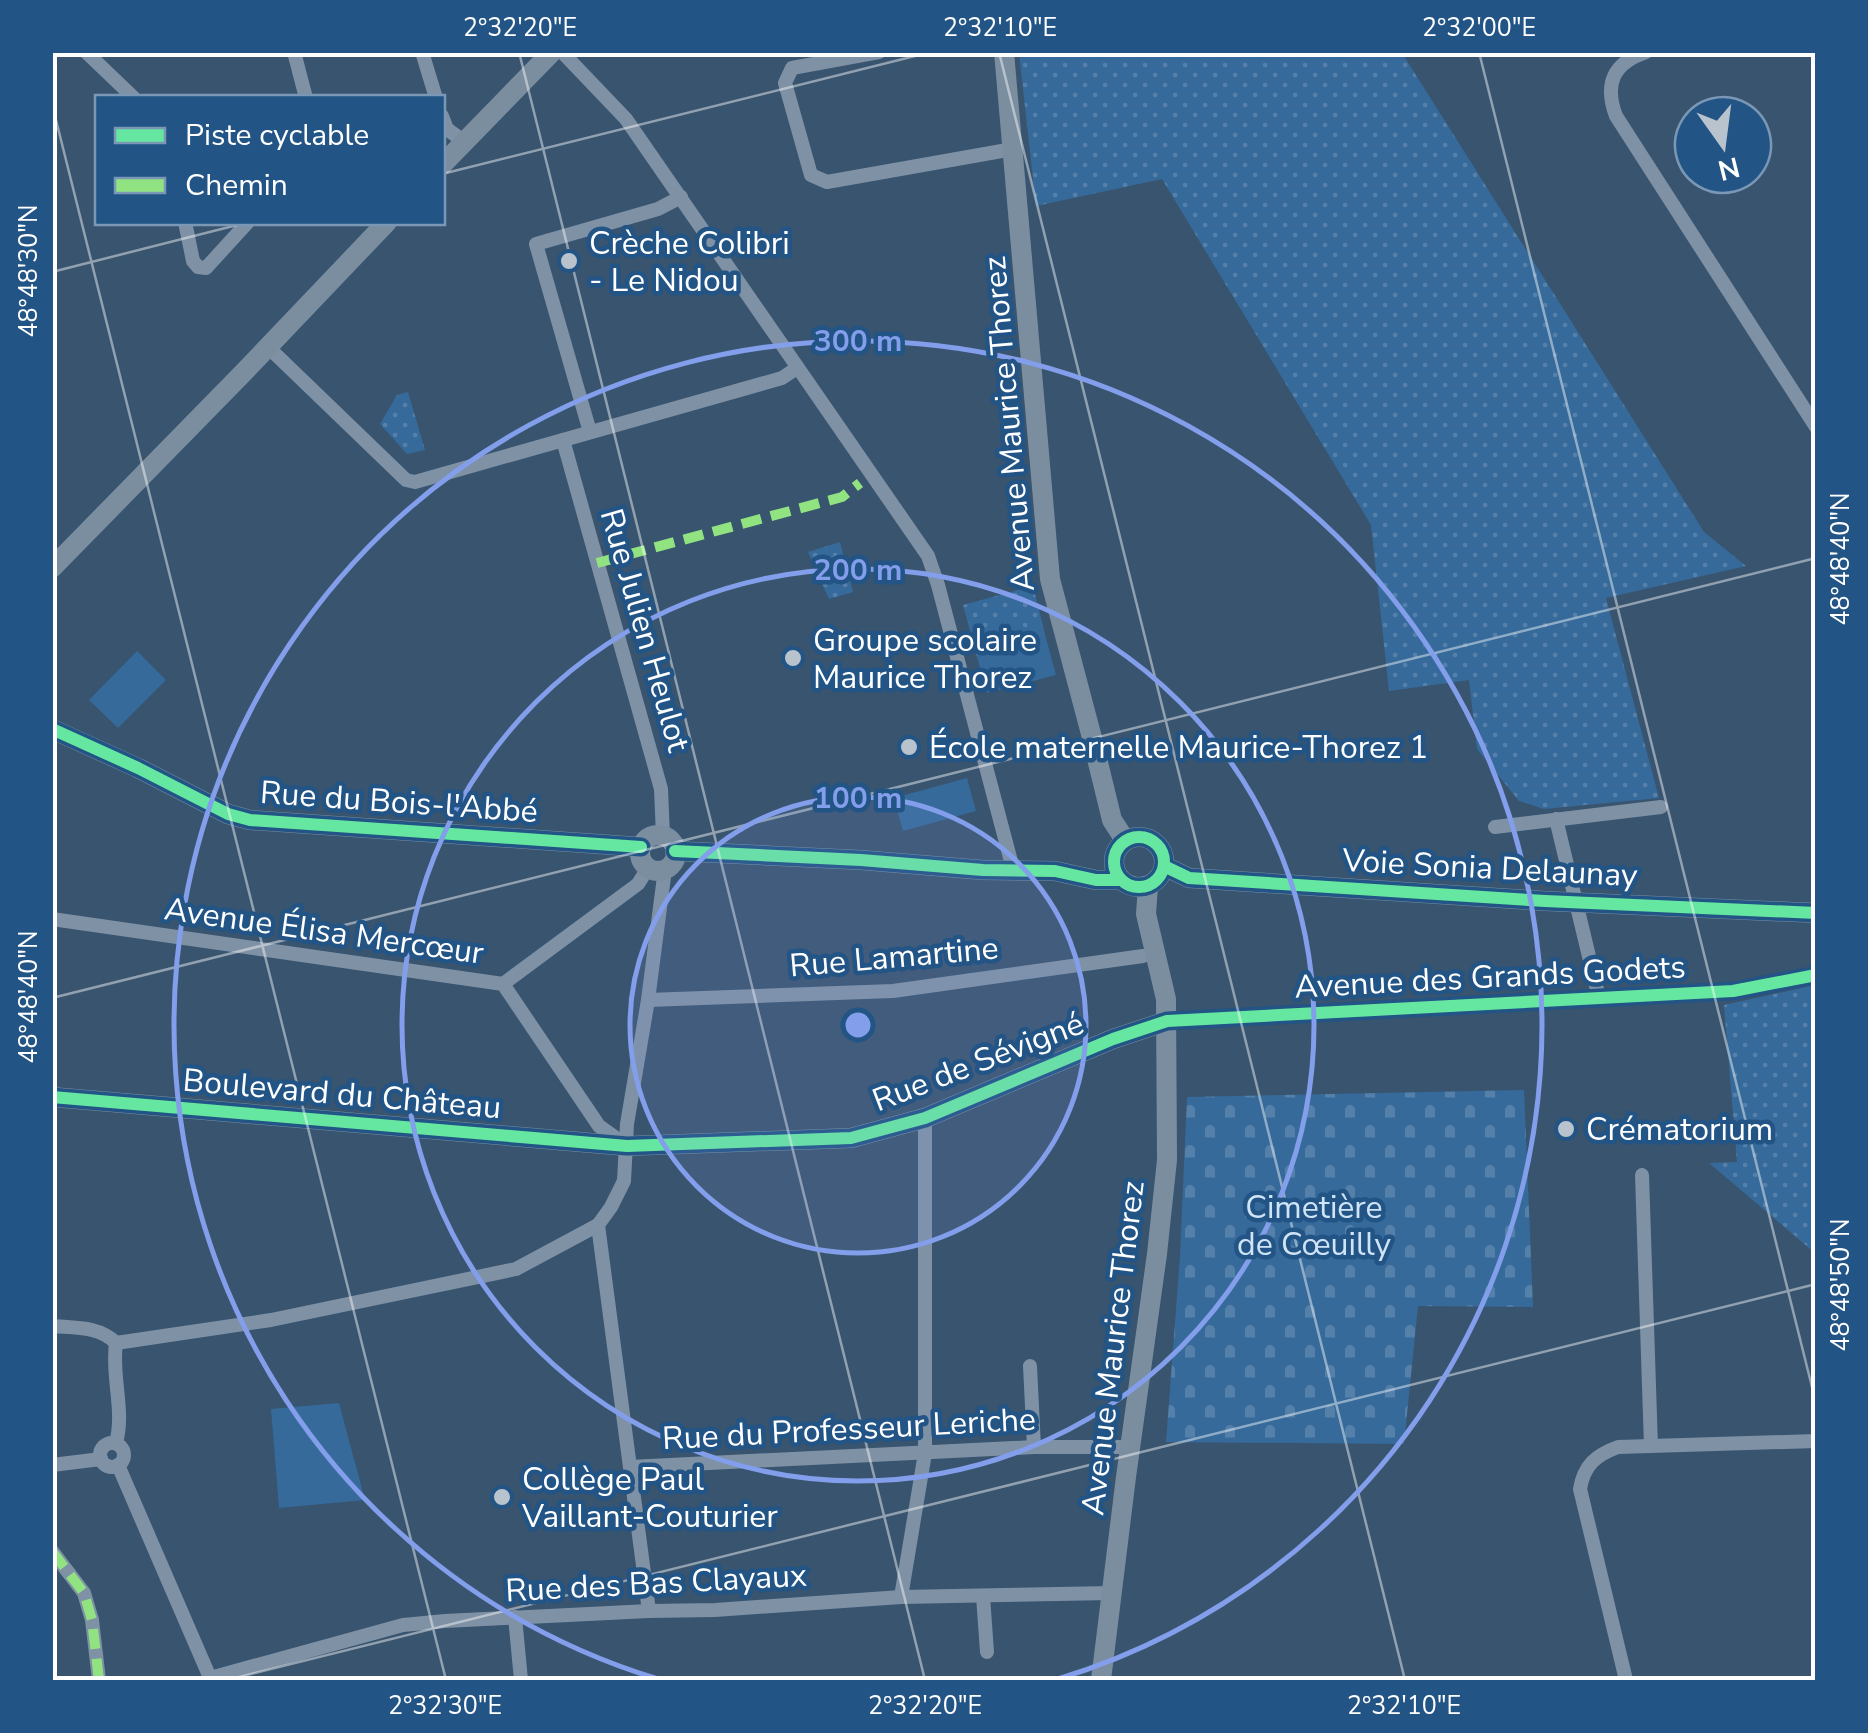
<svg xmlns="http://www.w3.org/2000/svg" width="1868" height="1733" font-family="'Nunito Sans',sans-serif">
	<defs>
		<pattern id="cemetery-stones" width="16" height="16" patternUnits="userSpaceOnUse" patternTransform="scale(2.5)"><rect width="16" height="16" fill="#366a9b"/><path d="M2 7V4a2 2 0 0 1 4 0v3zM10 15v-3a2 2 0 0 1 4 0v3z" fill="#5480aa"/></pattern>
		<pattern id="park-dots" width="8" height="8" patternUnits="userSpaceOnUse" patternTransform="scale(2.5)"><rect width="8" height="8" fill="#366a9b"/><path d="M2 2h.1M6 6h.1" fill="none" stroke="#5480aa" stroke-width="1.8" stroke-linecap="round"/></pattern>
	</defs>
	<rect width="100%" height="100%" fill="#38546f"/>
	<path fill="url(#cemetery-stones)" d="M1524 1090 1533 1307 1418 1306 1404 1444 1166 1442 1180 1256 1187 1097Z"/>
	<g fill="url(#park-dots)">
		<path d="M1019 53H1402L1704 532 1746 566 1606 598 1659 798 1544 809 1519 801 1477 749 1469 680 1389 691 1371 525 1162 179 1036 206Z"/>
		<path d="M408 392 425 450 407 454 380 424 397 395Z"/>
		<path d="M840 542 853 592 829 599 808 552Z"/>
		<path d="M1033 586 1046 638 977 657 963 605Z"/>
		<path d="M1815 985H1816L1815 1253 1709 1163 1737 1162 1724 1005Z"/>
	</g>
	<g fill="#366a9b">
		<path d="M1046 638 1056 675 987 693 977 657Z"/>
		<path d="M137 651 166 680 118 728 89 700Z"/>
		<path d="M967 778 976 811 903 831 894 798Z"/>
		<path d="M339 1403 365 1500 279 1508 271 1409Z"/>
	</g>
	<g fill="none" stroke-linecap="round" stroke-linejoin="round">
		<g stroke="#7f91a5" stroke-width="14">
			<path d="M86 52 134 98"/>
			<path d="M294 52 306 98"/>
			<path d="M422 52 436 98"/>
			<path d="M562 52 626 119 928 556 938 585 1013 869"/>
			<path d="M879 52 792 68 785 83 811 175 827 182 1013 149"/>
			<path d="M1646 52C1613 63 1604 84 1616 116L1816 427"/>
			<path d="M442 116 447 129 466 143"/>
			<path d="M185 222 193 261 198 267 206 268 248 222"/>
			<path d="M268 347 406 480 415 482 782 378 797 368"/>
			<path d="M590 432 536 244 658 209 681 197"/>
			<path d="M563 440 661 789 663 836"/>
			<path d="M1556 819 1599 998"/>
			<path d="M1495 827 1661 807"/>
			<path d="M52 919 503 984 599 1126 626 1145"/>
			<path d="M503 984 638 884 648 868"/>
			<path d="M648 1000 893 991 1143 956"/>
			<path d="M1167 1021 1733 991 1816 975"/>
			<path d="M1642 1175 1651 1446"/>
			<path d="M598 1225 649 1611"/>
			<path d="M52 1326C75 1328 99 1326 116 1343"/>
			<path d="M1030 1366 1034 1447"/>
			<path d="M116 1443C125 1410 111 1376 116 1343L271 1320 516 1269 598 1225 611 1207 624 1181 627 1124 648 1000 665 869"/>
			<circle cx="112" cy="1455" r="12"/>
			<path d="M52 1465 101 1459"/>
			<path d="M118 1465 211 1680"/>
			<path d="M630 1467 1034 1447H1130"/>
			<path d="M52 1551 84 1593 92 1620 99 1680"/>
			<path d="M983 1596 987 1652"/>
			<path d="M901 1597 925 1453V1118"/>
			<path d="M515 1617 521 1680"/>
			<path d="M210 1678 403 1625 445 1621 649 1611 715 1610 901 1597 1112 1593"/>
			<path d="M1626 1680 1580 1489C1584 1465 1596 1455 1618 1447L1816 1441"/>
		</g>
		<g stroke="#7a8ea0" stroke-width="20">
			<path d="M1004 52 1050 579 1091 734 1112 820 1125 840"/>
			<path d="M442 165 552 52"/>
			<path d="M52 568 244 372 387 222"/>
			<path d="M52 729 138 768 228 814 250 820 641 847"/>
			<circle cx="658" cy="853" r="18"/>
			<circle cx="1139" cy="862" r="25"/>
			<path d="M675 851 861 860 983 870 1055 871 1096 880H1120"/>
			<path d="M1164 866 1189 878 1545 901 1816 913"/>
			<path d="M52 1097 627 1146 851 1138 925 1118 1113 1039 1167 1021"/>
			<path d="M1101 1680 1126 1477 1157 1254 1167 1160 1166 999 1146 914 1148 886"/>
		</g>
		<g stroke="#91e382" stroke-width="10" stroke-dasharray="20 10" stroke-linecap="butt">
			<path d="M597 563 842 497 860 483"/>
			<path d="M52 1551 84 1593 92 1620 99 1680"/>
		</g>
		<g stroke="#225485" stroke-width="19">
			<g id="cycleway">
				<path d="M52 729 138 768 228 814 250 820 641 847"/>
				<circle cx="1139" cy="862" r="25"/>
				<path d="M675 851 861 860 983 870 1055 871 1096 880H1120"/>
				<path d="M1164 866 1189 878 1545 901 1816 913"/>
				<path d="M52 1097 627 1146 851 1138 925 1118 1113 1039 1167 1021 1733 991 1816 975"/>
			</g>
		</g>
		<use href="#cycleway" stroke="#66e7a1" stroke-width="12"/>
	</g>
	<path fill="none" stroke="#fff" stroke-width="2.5" stroke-opacity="0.45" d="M519 52 925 1680M999 52 1405 1680M1479 52 1816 1403M52 104 446 1680M442 174 931 52M52 272 249 222M52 998 1816 558M227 1680 1816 1284"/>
	<circle cx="858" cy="1025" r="228" fill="#839eea" fill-opacity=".12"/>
	<g fill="none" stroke="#839eea" stroke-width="5">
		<circle cx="858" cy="1025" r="228"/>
		<circle cx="858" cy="1025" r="456"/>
		<path d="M658 1679A684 684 0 1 1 1058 1679"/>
	</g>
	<g fill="#b9c3cd" stroke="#225485" stroke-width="4">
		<circle cx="569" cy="261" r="10"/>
		<circle cx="793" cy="658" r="10"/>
		<circle cx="909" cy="747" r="10"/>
		<circle cx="1566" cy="1129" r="10"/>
		<circle cx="502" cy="1497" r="10"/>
	</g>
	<g text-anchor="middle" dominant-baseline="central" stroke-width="9" stroke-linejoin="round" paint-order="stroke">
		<g font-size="32" fill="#fff" stroke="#225485" text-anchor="start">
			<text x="589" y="243">Crèche Colibri<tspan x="589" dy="37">- Le Nidou</tspan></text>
			<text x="813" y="640">Groupe scolaire<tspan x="813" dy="37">Maurice Thorez</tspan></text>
			<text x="929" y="747">École maternelle Maurice-Thorez 1</text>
			<text x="1586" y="1129">Crématorium</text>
			<text x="522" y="1479">Collège Paul<tspan x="522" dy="37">Vaillant-Couturier</tspan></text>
		</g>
		<g font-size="32" fill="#fff" stroke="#225485">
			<text transform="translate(1009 424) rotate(-95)">Avenue Maurice Thorez</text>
			<text transform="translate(645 630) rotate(74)">Rue Julien Heulot</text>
			<text transform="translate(399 802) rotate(4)">Rue du Bois-l'Abbé</text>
			<text transform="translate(1490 868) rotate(3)">Voie Sonia Delaunay</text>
			<text transform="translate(324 931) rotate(8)">Avenue Élisa Mercœur</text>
			<text transform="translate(894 957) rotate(-5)">Rue Lamartine</text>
			<text transform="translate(1490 977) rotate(-3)">Avenue des Grands Godets</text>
			<text transform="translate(978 1062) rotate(-21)">Rue de Sévigné</text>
			<text transform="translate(342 1094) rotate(5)">Boulevard du Château</text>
			<text transform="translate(1113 1348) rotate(-83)">Avenue Maurice Thorez</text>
			<text transform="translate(849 1429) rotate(-3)">Rue du Professeur Leriche</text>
			<text transform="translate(656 1583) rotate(-3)">Rue des Bas Clayaux</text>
		</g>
		<g font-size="32" fill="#d0e4f7" stroke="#225485">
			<text x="1314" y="1207">Cimetière<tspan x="1314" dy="37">de Cœuilly</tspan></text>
		</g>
	</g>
	<circle cx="858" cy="1025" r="15" fill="#839eea" stroke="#225485" stroke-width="5"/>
	<g font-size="30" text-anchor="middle" font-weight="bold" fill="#839eea" stroke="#225485" stroke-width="9" stroke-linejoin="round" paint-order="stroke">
		<text x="858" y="351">300 m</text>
		<text x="858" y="580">200 m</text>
		<text x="858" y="808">100 m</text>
	</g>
	<rect width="1868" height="1733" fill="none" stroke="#225485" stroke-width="110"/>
	<rect x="95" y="95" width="350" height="130" fill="#225485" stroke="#7a98b6" stroke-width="2.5"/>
	<rect x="115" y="128" width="50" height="15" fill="#66e7a1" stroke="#7a98b6" stroke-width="2.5"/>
	<text x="185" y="145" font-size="30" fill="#ffffff">Piste cyclable</text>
	<rect x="115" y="178" width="50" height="15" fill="#91e382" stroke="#7a98b6" stroke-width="2.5"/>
	<text x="185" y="195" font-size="30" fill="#ffffff">Chemin</text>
	<g transform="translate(1723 145) rotate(166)"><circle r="48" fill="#225485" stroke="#7a98b6" stroke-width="2.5"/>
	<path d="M0-8L18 38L0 25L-18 38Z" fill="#b9c3cd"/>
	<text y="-15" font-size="28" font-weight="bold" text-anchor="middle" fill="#ffffff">N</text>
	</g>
	<rect x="55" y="55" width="1758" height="1623" fill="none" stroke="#fff" stroke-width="4"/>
	<g font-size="25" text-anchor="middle" fill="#fff">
		<text x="520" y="36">2°32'20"E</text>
		<text x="1000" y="36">2°32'10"E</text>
		<text x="1479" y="36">2°32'00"E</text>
		<text transform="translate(28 271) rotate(-90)" y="9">48°48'30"N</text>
		<text transform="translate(1840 559) rotate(-90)" y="9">48°48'40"N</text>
		<text transform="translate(28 997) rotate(-90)" y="9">48°48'40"N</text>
		<text transform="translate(1840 1285) rotate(-90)" y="9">48°48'50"N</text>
		<text x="445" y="1714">2°32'30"E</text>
		<text x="925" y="1714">2°32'20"E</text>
		<text x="1404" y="1714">2°32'10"E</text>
	</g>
</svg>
